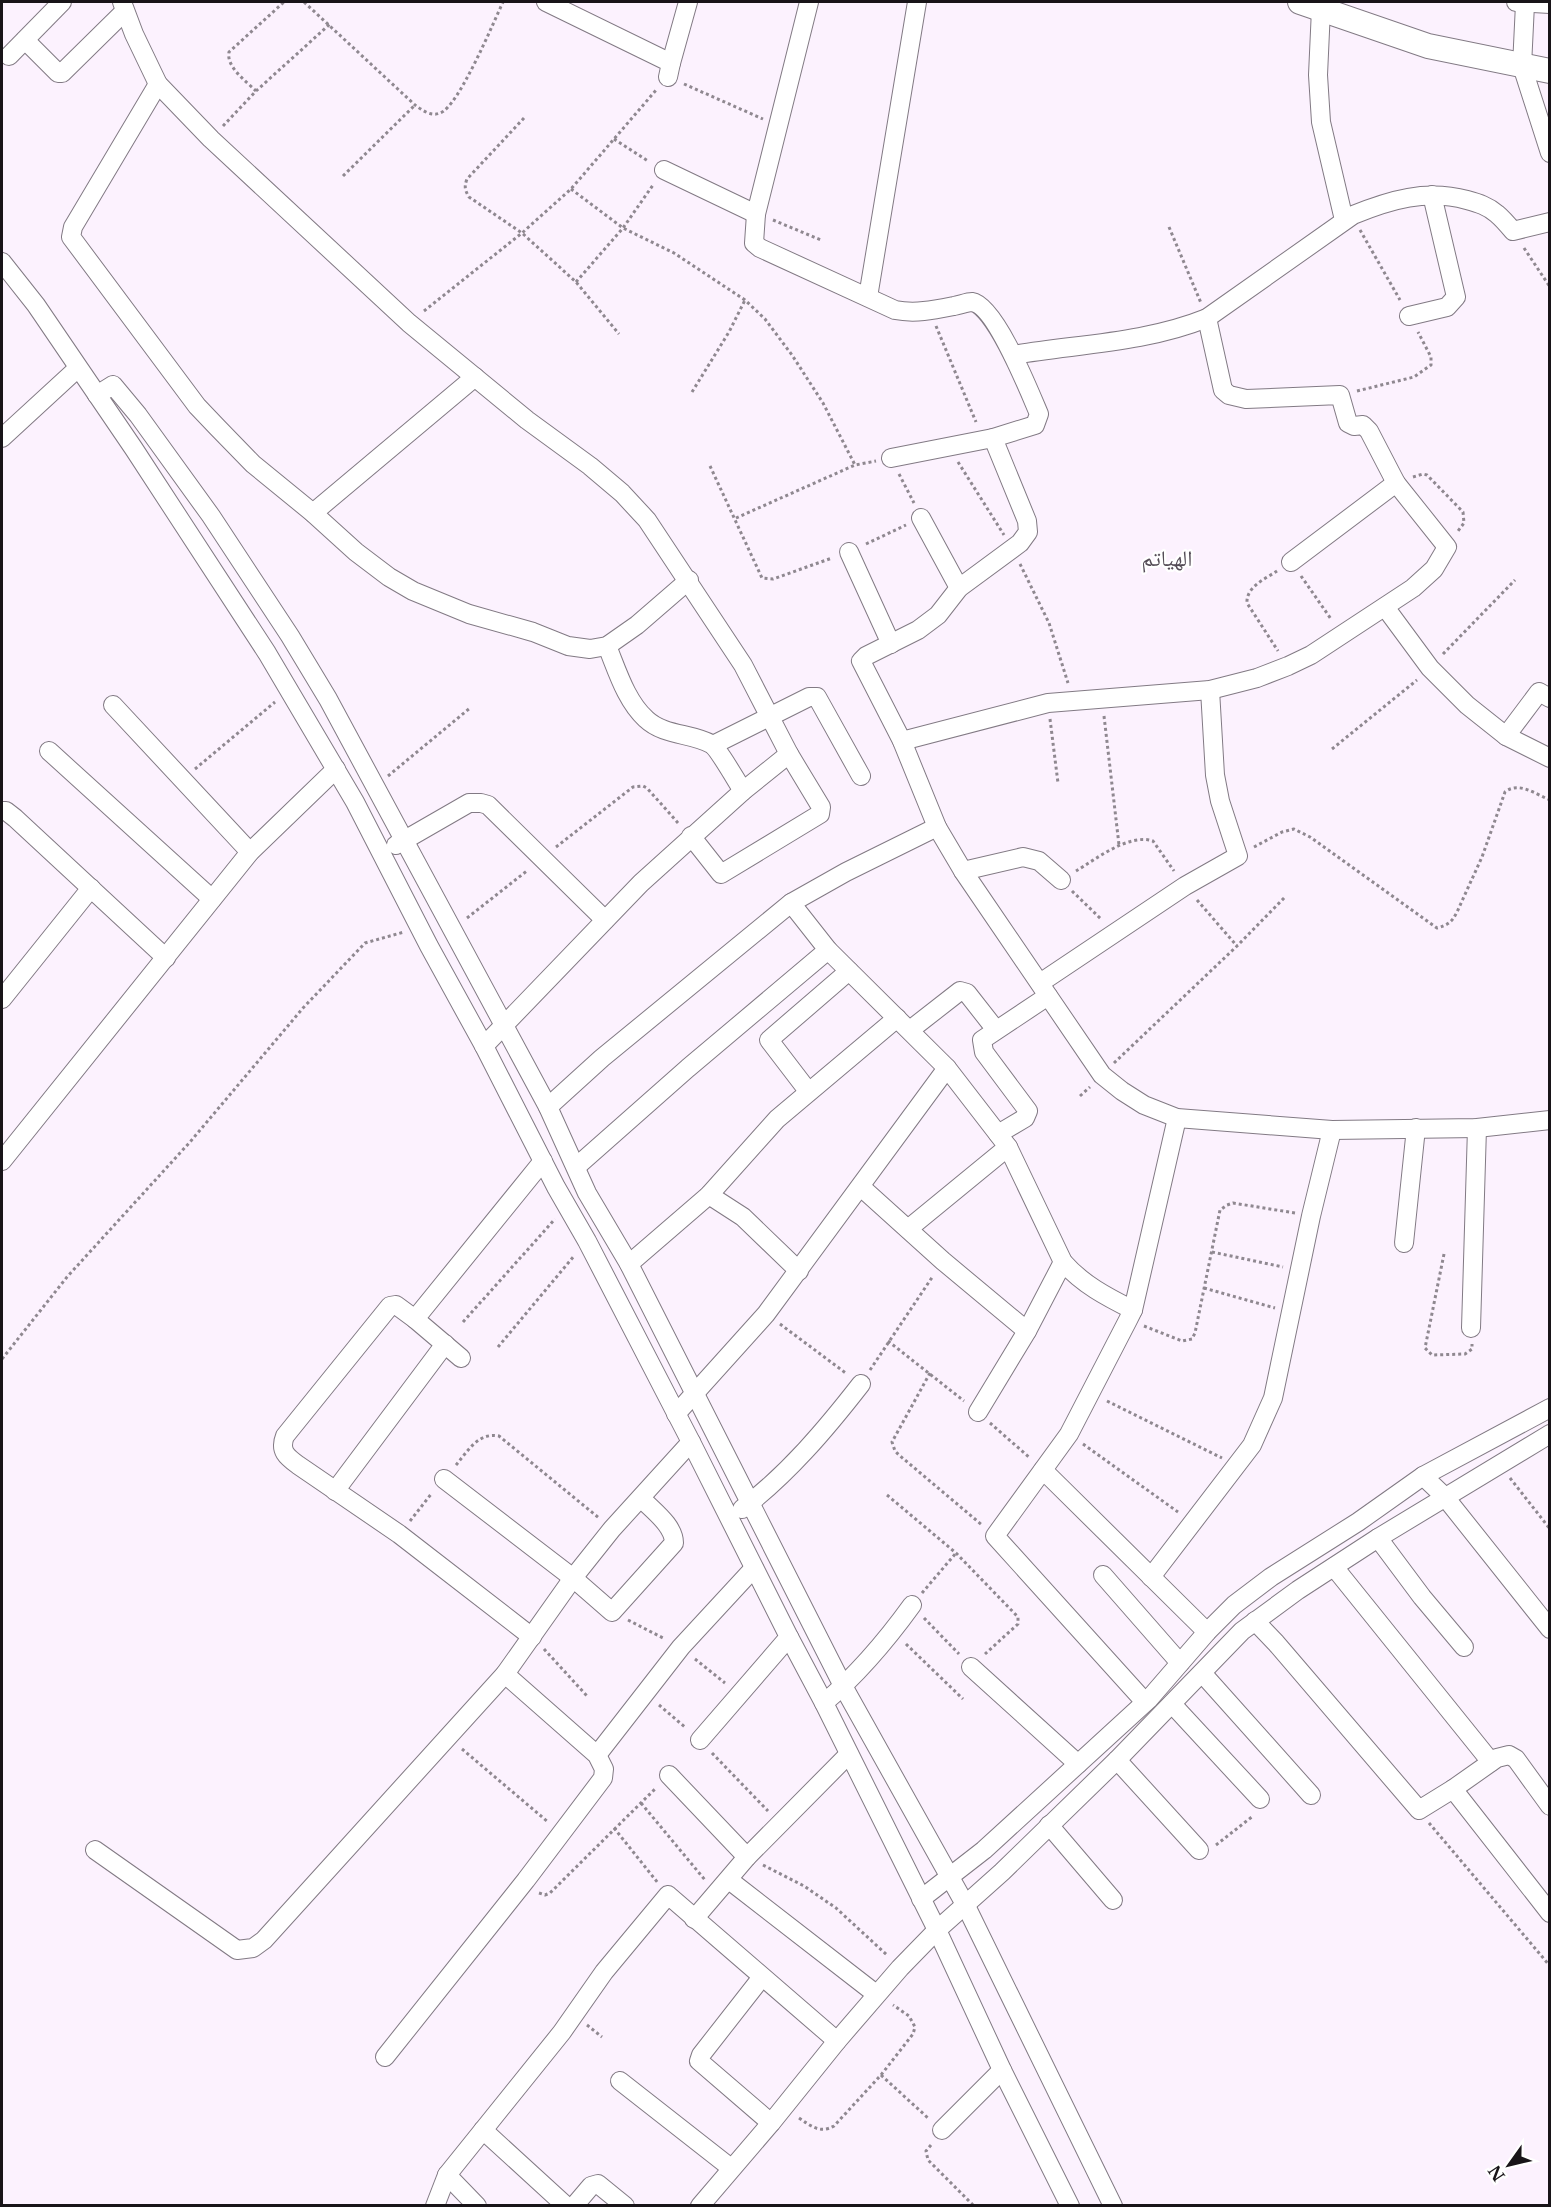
<svg xmlns="http://www.w3.org/2000/svg" width="1551" height="2207" font-family="'Libre Baskerville','Noto Naskh Arabic',serif">
	<rect width="100%" height="100%" fill="#fcf2fe"/>
	<g fill="none" stroke-linecap="round" stroke-linejoin="round">
		<g stroke="#827a84" stroke-width="20">
			<g id="street">
				<path d="M122 2 134 34 158 84 211 139 409 323 527 420 590 466 622 493 647 520 743 665 789 754 821 807 820 814 721 874 691 836"/>
				<path d="M546 2 671 63 668 77"/>
				<path d="M809 2 756 214 754 243 760 248 895 310C915 314 934 310 954 306 960 305 967 302 972 302 995 305 1030 393 1039 414L1035 425 993 438 891 458"/>
				<path d="M1516 2 1550 4"/>
				<path d="M1525 4 1522 66 1550 153"/>
				<path d="M1321 9 1318 75 1321 122 1344 220"/>
				<path d="M25 40 58 73H62L124 12"/>
				<path d="M9 56 62 2"/>
				<path d="M671 63 688 2"/>
				<path d="M158 84 73 227 71 237 197 406 217 427 253 464 313 513 356 552 389 577 413 591 469 614 533 632 568 646 590 649 607 646 637 625 689 580"/>
				<path d="M664 170 756 214"/>
				<path d="M2 262 36 305 134 449 267 653 355 802 429 946 484 1046 556 1187 587 1241 691 1442 789 1637 700 1740"/>
				<path d="M868 297 917 2"/>
				<path d="M1409 316 1447 307 1456 297 1432 195"/>
				<path d="M1013 355C1078 344 1145 343 1207 318L1353 215C1390 200 1426 189 1467 200 1478 203 1488 206 1497 214 1503 219 1508 225 1513 231L1550 222"/>
				<path d="M97 395 113 385 138 415 211 516 290 636 328 699 548 1107 587 1193 629 1264 843 1686 966 1906 1113 2206"/>
				<path d="M2 438 78 368"/>
				<path d="M993 438 1027 521 1028 532 1020 543 959 588 938 615 918 630 866 656 861 661 902 741 937 827 963 871 1102 1075 1122 1091 1144 1105 1177 1118 1332 1130 1477 1128 1550 1120"/>
				<path d="M313 513 475 377"/>
				<path d="M921 518 959 588"/>
				<path d="M849 552 891 644"/>
				<path d="M1291 562 1396 483"/>
				<path d="M1385 607 1430 668 1467 705 1506 736 1550 758"/>
				<path d="M607 646C617 670 626 701 646 719 664 736 691 733 711 744 718 748 737 782 743 791"/>
				<path d="M113 705 250 852"/>
				<path d="M1506 736 1539 692 1550 698"/>
				<path d="M902 741 1048 703 1210 690 1257 678 1288 666 1311 655 1413 588 1434 569 1447 547 1396 483 1369 431 1363 425 1354 426 1348 423 1340 395 1246 399 1229 395 1223 390 1207 318"/>
				<path d="M713 745 809 697H817L861 776"/>
				<path d="M49 751 212 899"/>
				<path d="M2 811H6L15 818 166 958"/>
				<path d="M396 845 469 803H481L488 805 605 920"/>
				<path d="M963 871 1023 857 1039 861 1061 880"/>
				<path d="M791 903 828 950 947 1068 1008 1147 1063 1262C1082 1284 1107 1297 1133 1310"/>
				<path d="M1040 983 1185 886 1238 856 1220 801 1215 775 1210 690"/>
				<path d="M2 999 91 888"/>
				<path d="M910 1030 960 991 967 993 996 1030"/>
				<path d="M484 1046 641 883 743 791 789 754"/>
				<path d="M808 1091 769 1040 849 971"/>
				<path d="M548 1107 602 1058 791 903 846 872 937 827"/>
				<path d="M998 1134 1025 1118 1028 1111 984 1052 982 1040 1048 996"/>
				<path d="M2 1161 250 852 336 769"/>
				<path d="M576 1167 688 1068 828 950"/>
				<path d="M861 1187 943 1261 1027 1331"/>
				<path d="M709 1195 743 1217 799 1271"/>
				<path d="M908 1229 1008 1147"/>
				<path d="M1404 1243 1416 1128"/>
				<path d="M629 1264 709 1195 777 1119 897 1018"/>
				<path d="M415 1319 396 1305 390 1306 285 1436C279 1451 287 1457 298 1465L399 1534 532 1637"/>
				<path d="M1471 1328 1477 1128"/>
				<path d="M461 1358 415 1319 543 1161"/>
				<path d="M978 1412 1027 1331 1063 1262"/>
				<path d="M676 1414 766 1314 947 1068"/>
				<path d="M1043 1470 1207 1632"/>
				<path d="M1423 1476 1445 1497 1550 1629"/>
				<path d="M444 1479 573 1578 612 1612 674 1543C674 1525 652 1510 641 1498"/>
				<path d="M335 1491 445 1344"/>
				<path d="M742 1509C788 1474 826 1429 861 1384"/>
				<path d="M1378 1538 1422 1597 1464 1647"/>
				<path d="M1334 1567 1491 1762"/>
				<path d="M1103 1575 1180 1663"/>
				<path d="M1151 1577 1252 1445 1273 1398 1311 1216 1332 1130"/>
				<path d="M912 1605C886 1641 858 1674 824 1703L937 1930 1002 2070 1070 2206"/>
				<path d="M1255 1621 1276 1643 1419 1810 1453 1789 1497 1758 1509 1755 1516 1759 1550 1806"/>
				<path d="M789 1637 824 1703"/>
				<path d="M971 1667 1078 1764"/>
				<path d="M1202 1673 1311 1795"/>
				<path d="M1145 1702 995 1536 1069 1434 1128 1320 1133 1310 1177 1118"/>
				<path d="M1172 1704 1260 1799"/>
				<path d="M597 1755 681 1647 754 1568"/>
				<path d="M1117 1760 1199 1850"/>
				<path d="M669 1775 747 1857"/>
				<path d="M1453 1789 1550 1913"/>
				<path d="M1049 1825 1113 1900"/>
				<path d="M95 1850 237 1950 253 1948 264 1940 505 1674 573 1578 612 1529 691 1442"/>
				<path d="M729 1880 876 1994"/>
				<path d="M921 1899 984 1850 1149 1699 1207 1632 1234 1605 1271 1577 1358 1522 1423 1476 1550 1408"/>
				<path d="M694 1919 747 1857 849 1754"/>
				<path d="M762 1977 701 2055 699 2061 771 2123"/>
				<path d="M385 2057 526 1880 603 1778 604 1769 597 1755 505 1674"/>
				<path d="M620 2081 731 2168"/>
				<path d="M483 2130 566 2206"/>
				<path d="M942 2130 1002 2070"/>
				<path d="M435 2206 447 2175"/>
				<path d="M477 2206 447 2175 562 2032 604 1972 668 1895 837 2041"/>
				<path d="M574 2206 591 2186 598 2184 625 2206"/>
				<path d="M700 2206 771 2123 837 2041 900 1968 937 1930 1002 1872 1117 1760 1242 1631 1298 1590 1378 1538 1550 1434"/>
			</g>
		</g>
		<g stroke="#827a84" stroke-width="26">
			<path id="secondary" d="M1300 2 1428 46 1550 71"/>
		</g>
		<g stroke="#8f8890" stroke-width="3" stroke-dasharray="3 3" stroke-linecap="butt">
			<path d="M304 2 415 105C422 110 431 117 440 113 458 108 494 21 503 2"/>
			<path d="M684 84 763 119"/>
			<path d="M256 91C246 81 226 67 229 52L284 2"/>
			<path d="M524 118 467 179C464 187 465 190 469 197L522 233 576 282 619 334"/>
			<path d="M223 126 256 91 330 24"/>
			<path d="M614 139 648 161"/>
			<path d="M343 176 415 105"/>
			<path d="M571 189 623 228 674 253 745 300 765 319 792 355 823 403 855 465"/>
			<path d="M773 220 821 240"/>
			<path d="M1169 227 1201 303"/>
			<path d="M1360 230 1400 300"/>
			<path d="M1524 248 1550 287"/>
			<path d="M576 282 623 228 653 185"/>
			<path d="M424 311 522 233 571 189 657 89"/>
			<path d="M936 326 976 422"/>
			<path d="M1357 391 1414 377 1431 365V357L1418 332"/>
			<path d="M692 392 729 332 745 300"/>
			<path d="M958 462 1004 535"/>
			<path d="M710 466 762 578 773 579 832 558"/>
			<path d="M899 474 914 503"/>
			<path d="M1413 477 1423 474 1427 475 1463 512 1464 523 1458 531"/>
			<path d="M736 518 855 465 876 461"/>
			<path d="M866 544 906 525"/>
			<path d="M1020 564 1049 623 1068 683"/>
			<path d="M1277 571C1265 579 1246 587 1247 603L1278 651"/>
			<path d="M1301 576 1331 619"/>
			<path d="M1443 654 1515 580"/>
			<path d="M1104 716 1119 845"/>
			<path d="M1050 719 1058 783"/>
			<path d="M1332 749 1417 680"/>
			<path d="M195 769 275 702"/>
			<path d="M388 776 470 708"/>
			<path d="M556 847 633 787 643 786 647 788 678 823"/>
			<path d="M1254 847 1282 832 1294 829 1310 837 1437 928C1448 925 1452 922 1457 912L1482 857 1505 792C1519 781 1535 794 1550 800"/>
			<path d="M1076 871C1096 859 1129 833 1153 841L1174 871"/>
			<path d="M1072 891 1102 920"/>
			<path d="M1197 900 1237 946"/>
			<path d="M467 918 528 870"/>
			<path d="M1114 1063 1237 946 1286 896"/>
			<path d="M1080 1096 1090 1087"/>
			<path d="M1212 1252 1283 1267"/>
			<path d="M1444 1254 1425 1348 1432 1355 1465 1354 1472 1349V1344"/>
			<path d="M1204 1288 1275 1308"/>
			<path d="M463 1322 555 1219"/>
			<path d="M780 1324 847 1374"/>
			<path d="M1144 1326 1182 1341 1192 1339 1195 1333 1220 1210 1227 1205 1233 1203 1295 1213"/>
			<path d="M888 1341 964 1401"/>
			<path d="M498 1347 574 1256"/>
			<path d="M2 1359 67 1277 190 1142 303 1008 365 943 404 932"/>
			<path d="M870 1370 933 1276"/>
			<path d="M930 1373 892 1442 895 1451 899 1455 982 1525"/>
			<path d="M1107 1401 1222 1458"/>
			<path d="M990 1423 1030 1458"/>
			<path d="M1083 1444 1178 1512"/>
			<path d="M456 1465C468 1451 478 1432 499 1436L599 1518"/>
			<path d="M1510 1478 1550 1529"/>
			<path d="M887 1495 956 1553 1018 1617V1624L985 1654"/>
			<path d="M410 1521 432 1493"/>
			<path d="M922 1593 956 1553"/>
			<path d="M924 1618 959 1654"/>
			<path d="M628 1620 665 1639"/>
			<path d="M906 1644 963 1699"/>
			<path d="M544 1649 587 1696"/>
			<path d="M695 1659 725 1683"/>
			<path d="M659 1705 686 1728"/>
			<path d="M462 1749 548 1822"/>
			<path d="M712 1753 768 1811"/>
			<path d="M641 1803 705 1880"/>
			<path d="M1429 1823 1550 1966"/>
			<path d="M614 1828 658 1883"/>
			<path d="M1216 1845 1253 1816"/>
			<path d="M763 1865 804 1886 836 1908 888 1956"/>
			<path d="M539 1893 545 1895 550 1893 656 1788"/>
			<path d="M587 2025 602 2037"/>
			<path d="M881 2075 928 2118"/>
			<path d="M799 2118C811 2126 820 2134 834 2126L881 2075 913 2034 915 2027 909 2016 893 2005"/>
			<path d="M931 2145 926 2151 928 2160 974 2206"/>
		</g>
		<use href="#street" stroke="#fff" stroke-width="18"/>
		<use href="#secondary" stroke="#fff" stroke-width="24"/>
	</g>
	<g text-anchor="middle" dominant-baseline="central" stroke-width="4.5" stroke-linejoin="round" paint-order="stroke">
		<g font-size="22" fill="#544c56" stroke="#fff">
			<text x="1167" y="558">الهياتم</text>
		</g>
	</g>
	<rect width="1551" height="2207" fill="none" stroke="#181418" stroke-width="6"/>
	<g transform="translate(1509 2165) rotate(236)" stroke="#ffffff" stroke-width="4.5" paint-order="stroke">
	<path d="M0-4.5L10 22L0 15L-10 22Z" fill="#181418"/>
	<text y="-9" font-size="16" font-weight="bold" text-anchor="middle" fill="#181418">N</text>
	</g>
</svg>
